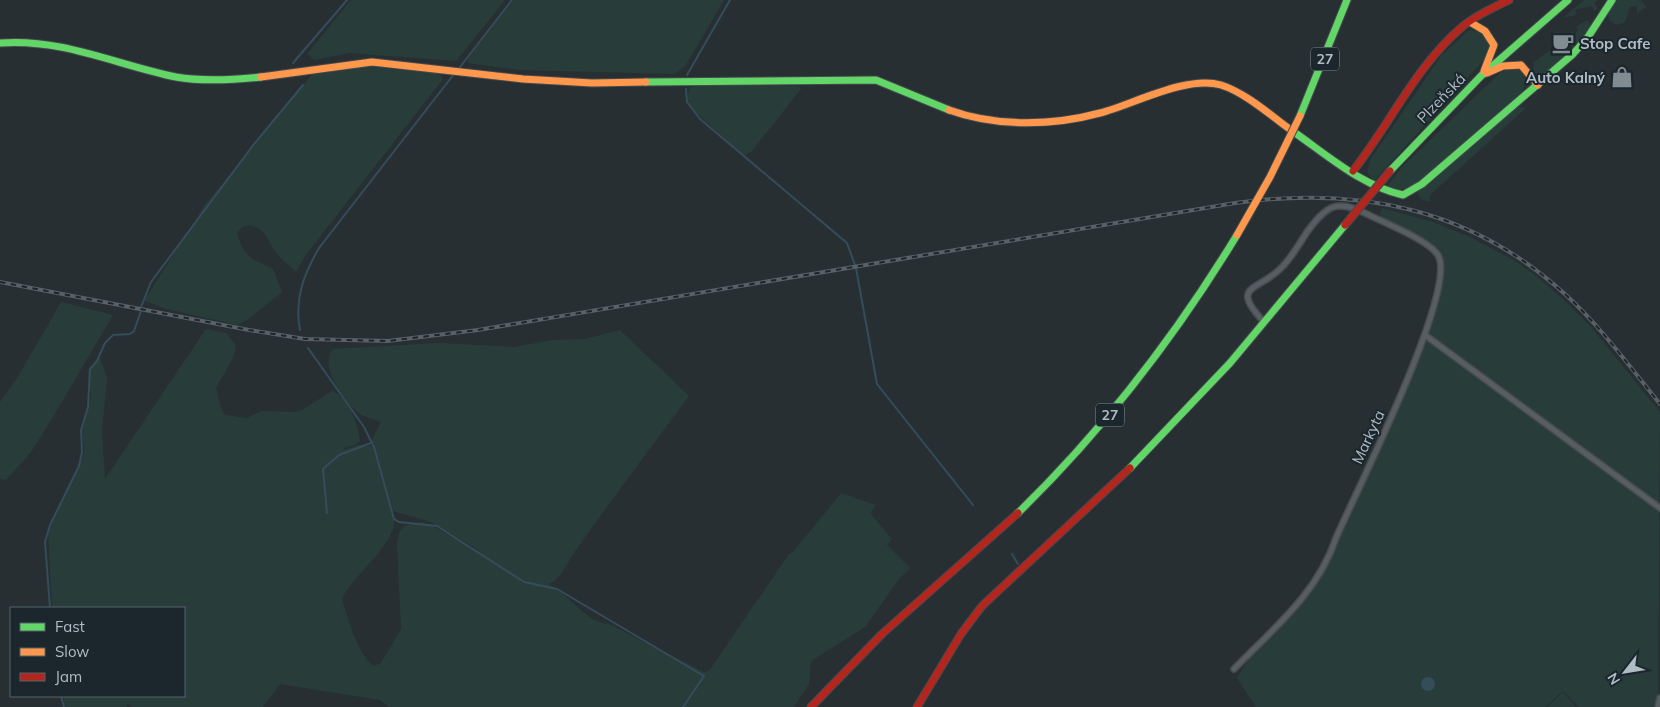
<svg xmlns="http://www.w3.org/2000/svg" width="1660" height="707" font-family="Mulish,sans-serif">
	<rect width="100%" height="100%" fill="#272f33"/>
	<g fill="#283d3a" fill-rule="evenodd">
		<path d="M351 0H505L456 61 349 53 315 60 307 54Z"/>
		<path d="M514 0H724L686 65 675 74 520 70 468 63 469 57Z"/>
		<path d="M1584 0H1598L1594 3 1598 9 1594 11 1592 6 1575 10 1576 15 1563 18 1513 60Z"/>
		<path d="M1616 0H1641L1646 7 1637 13V6L1630 7 1625 22 1616 25 1609 20 1608 14Z"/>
		<path d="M1585 21H1589L1590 28 1573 47 1569 43 1574 38 1570 33 1572 31 1575 34 1578 30 1576 27Z"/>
		<path d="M1469 30 1477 31 1491 43V52L1374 181 1367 172 1370 160 1441 56Z"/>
		<path d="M1557 45 1563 52 1567 48 1570 51 1544 75 1535 74 1533 69 1534 62Z"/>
		<path d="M363 66 440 73 443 79 305 256 296 272C290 266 283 261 278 255 272 249 268 237 263 232 254 223 242 223 237 234 246 260 251 258 273 269L282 292 250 318 237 325 167 309 144 301 204 206 315 71Z"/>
		<path d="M1516 68C1529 76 1527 86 1519 96L1421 181 1400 190 1387 186 1402 167 1501 72Z"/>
		<path d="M695 86H799L801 89 751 152 743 155 692 109C687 101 686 97 690 88Z"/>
		<path d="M1518 107 1526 108 1432 193 1429 198 1432 202 1422 200 1417 193Z"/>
		<path d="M1382 208 1433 222 1470 237 1515 261 1535 275 1564 300 1591 327 1660 412 1658 707H1579L1563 691 1545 707H1256L1237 678 1254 650 1314 584 1392 417 1444 273 1443 258 1435 248 1380 215Z"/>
		<path d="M61 302 113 315 53 417 31 452 6 480 0 479V402L16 380Z"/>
		<path d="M206 329 227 333 236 346 233 358 216 388 221 408 225 415 247 418 261 411 295 412 302 410 332 391C349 397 358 425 360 441L355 445 344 448 345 450 358 445 373 446 371 442 381 422C374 419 365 418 359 413 345 402 318 365 333 349L439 343 514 347 553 340 585 339 620 330 689 396C651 447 613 498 576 550 567 562 561 580 548 584 573 596 582 621 609 624L704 672 709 671 789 554 793 552 841 493 876 505 870 513 892 539 887 545 910 568 899 579 865 627 811 661 809 684 794 707H389L380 700 280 684 263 707H132L128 703 127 707H65L63 696H184V608H52L48 534 56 511 81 462 84 451 82 429 91 396 88 372 99 355 107 378 102 431 105 479ZM378 462 393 511 431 522 487 555 430 525 422 522 404 526 399 533 397 542 401 629 381 663 374 666C359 658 347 616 342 599 353 575 397 543 394 519 391 500 381 481 378 462Z"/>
		<path d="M1563 692 1576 707H1547Z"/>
	</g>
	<circle fill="#354c5b" cx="1428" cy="684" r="7"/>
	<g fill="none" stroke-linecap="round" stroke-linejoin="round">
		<g stroke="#354c5b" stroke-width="2">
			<path d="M293 63 347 0"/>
			<path d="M460 67 512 0"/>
			<path d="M687 75 730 0"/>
			<path d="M686 89 687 102 700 119 847 243 856 268 877 384 973 505"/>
			<path d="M141 307 151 282 254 144 303 85"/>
			<path d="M300 330C294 299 304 274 319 248L454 74"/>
			<path d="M308 348 364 427 374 447 394 519 399 522 437 526 524 582 557 589 704 676 683 707"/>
			<path d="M327 513 323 469 339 455 371 443"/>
			<path d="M1012 554 1018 564"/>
			<path d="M50 608 45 542 50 525 79 466 82 452 81 430 88 407 90 369 97 361 105 343 113 335 130 334 134 331 141 311"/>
			<path d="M61 696 64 707"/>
		</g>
		<g stroke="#444a4e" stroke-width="8">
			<g id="street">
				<path d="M1425 335 1660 508"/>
				<path d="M1234 669C1273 629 1318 593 1336 538 1356 492 1455 296 1439 257 1433 242 1385 223 1369 215 1337 198 1327 205 1307 232 1299 244 1291 259 1280 269 1258 291 1229 285 1264 322"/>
				<path d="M1658 707 1660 698"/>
			</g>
		</g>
		<g stroke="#444a4e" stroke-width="9">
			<g id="fast">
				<path d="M0 43C62 38 117 65 176 77 204 82 233 80 261 77"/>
				<path d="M646 82 876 80 949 110"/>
				<path d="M1300 116 1347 0"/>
				<path d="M1291 130C1326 154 1361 186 1403 195L1422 184 1573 54 1588 37 1612 0"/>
				<path d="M1390 171 1481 76 1568 0"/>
				<path d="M1130 468 1230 363 1345 225"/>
				<path d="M1018 513C1104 429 1175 337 1237 235"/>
			</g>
		</g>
		<g stroke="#444a4e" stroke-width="9">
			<g id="slow">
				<path d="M1470 22 1485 31 1494 45 1484 71"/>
				<path d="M1487 73 1503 66 1521 65 1538 85"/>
				<path d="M261 77 372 62 523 79 592 83 646 82"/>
				<path d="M949 110C996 127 1052 126 1100 113 1134 104 1187 75 1221 85 1246 93 1270 115 1291 130"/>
			</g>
		</g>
		<g stroke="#444a4e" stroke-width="9">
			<g id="jam">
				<path d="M1353 171C1390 124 1416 66 1462 27 1476 15 1493 8 1509 0"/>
				<path d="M811 707 882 634 1018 513"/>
				<path d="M917 707 961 634 982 606 1130 468"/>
			</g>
		</g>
		<use href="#street" stroke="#575d61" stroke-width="5"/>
		<use href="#fast" stroke="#63d668" stroke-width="7"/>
		<use href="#slow" stroke="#ff974d" stroke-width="7"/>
		<use href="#jam" stroke="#b3261e" stroke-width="7"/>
		<g stroke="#5a6165" stroke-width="4">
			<path id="rail" d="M0 282 249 330 305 339 388 341 478 330 1235 203C1359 186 1471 208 1566 295 1601 327 1630 367 1660 404"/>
		</g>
		<use href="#rail" stroke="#1b262d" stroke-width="2" stroke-dasharray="5.5" stroke-linecap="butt"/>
		<g stroke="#444a4e" stroke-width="9" stroke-linecap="butt">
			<path id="slow-bridge" d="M1237 235 1270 177 1300 116"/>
		</g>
		<g stroke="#444a4e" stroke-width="9" stroke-linecap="butt">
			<path id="jam-bridge" d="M1345 225 1390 171"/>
		</g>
		<use href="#slow-bridge" stroke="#ff974d" stroke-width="7"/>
		<use href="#jam-bridge" stroke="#b3261e" stroke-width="7"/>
	</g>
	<defs>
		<g id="cafe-bare" transform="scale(1.725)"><path d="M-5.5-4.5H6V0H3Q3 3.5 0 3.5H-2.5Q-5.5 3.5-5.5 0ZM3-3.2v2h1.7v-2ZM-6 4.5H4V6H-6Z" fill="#808b92" stroke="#1b262d" stroke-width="2.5" paint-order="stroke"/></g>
		<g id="shop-bare" transform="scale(1.725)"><path d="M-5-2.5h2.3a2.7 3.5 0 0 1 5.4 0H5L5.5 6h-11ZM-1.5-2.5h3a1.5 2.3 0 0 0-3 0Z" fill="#808b92" stroke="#1b262d" stroke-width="2.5" paint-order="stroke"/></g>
	</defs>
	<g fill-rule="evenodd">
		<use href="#cafe-bare" x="1563" y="43"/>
		<use href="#shop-bare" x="1622" y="77"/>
	</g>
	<g text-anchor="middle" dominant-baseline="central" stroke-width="4" stroke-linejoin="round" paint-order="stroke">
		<g fill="#1b262d" stroke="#838f97" stroke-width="1">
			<rect x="1311" y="47.5" width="28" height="23" rx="4"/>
			<rect x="1096" y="403.5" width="28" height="23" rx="4"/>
		</g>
		<g font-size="14" font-weight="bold" fill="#b0bcc5">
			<text x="1325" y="59">27</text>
			<text x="1110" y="415">27</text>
		</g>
		<g font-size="15" font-weight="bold" fill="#b0bcc5" stroke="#1b262d" text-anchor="start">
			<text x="1580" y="43">Stop Cafe</text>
			<text x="1605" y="77" text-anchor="end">Auto Kalný</text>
		</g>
		<g font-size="15" fill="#b0bcc5" stroke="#1b262d">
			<text transform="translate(1441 98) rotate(-46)">Plzeňská</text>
			<text transform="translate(1368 437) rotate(-65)">Markyta</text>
		</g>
	</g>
	<rect x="10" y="607" width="175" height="90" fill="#1b262d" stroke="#57626a"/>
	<rect x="20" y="623" width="25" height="8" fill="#63d668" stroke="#57626a"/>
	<text x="55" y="632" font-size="15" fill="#b0bcc5">Fast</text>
	<rect x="20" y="648" width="25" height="8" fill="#ff974d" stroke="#57626a"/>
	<text x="55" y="657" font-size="15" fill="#b0bcc5">Slow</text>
	<rect x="20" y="673" width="25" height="8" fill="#b3261e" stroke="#57626a"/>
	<text x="55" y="682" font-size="15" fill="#b0bcc5">Jam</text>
	<g transform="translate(1625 672) rotate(239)" stroke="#1b262d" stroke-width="4" paint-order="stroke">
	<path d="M0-4L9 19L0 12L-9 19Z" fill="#b0bcc5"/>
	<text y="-8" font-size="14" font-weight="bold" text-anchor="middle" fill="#b0bcc5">N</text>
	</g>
</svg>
